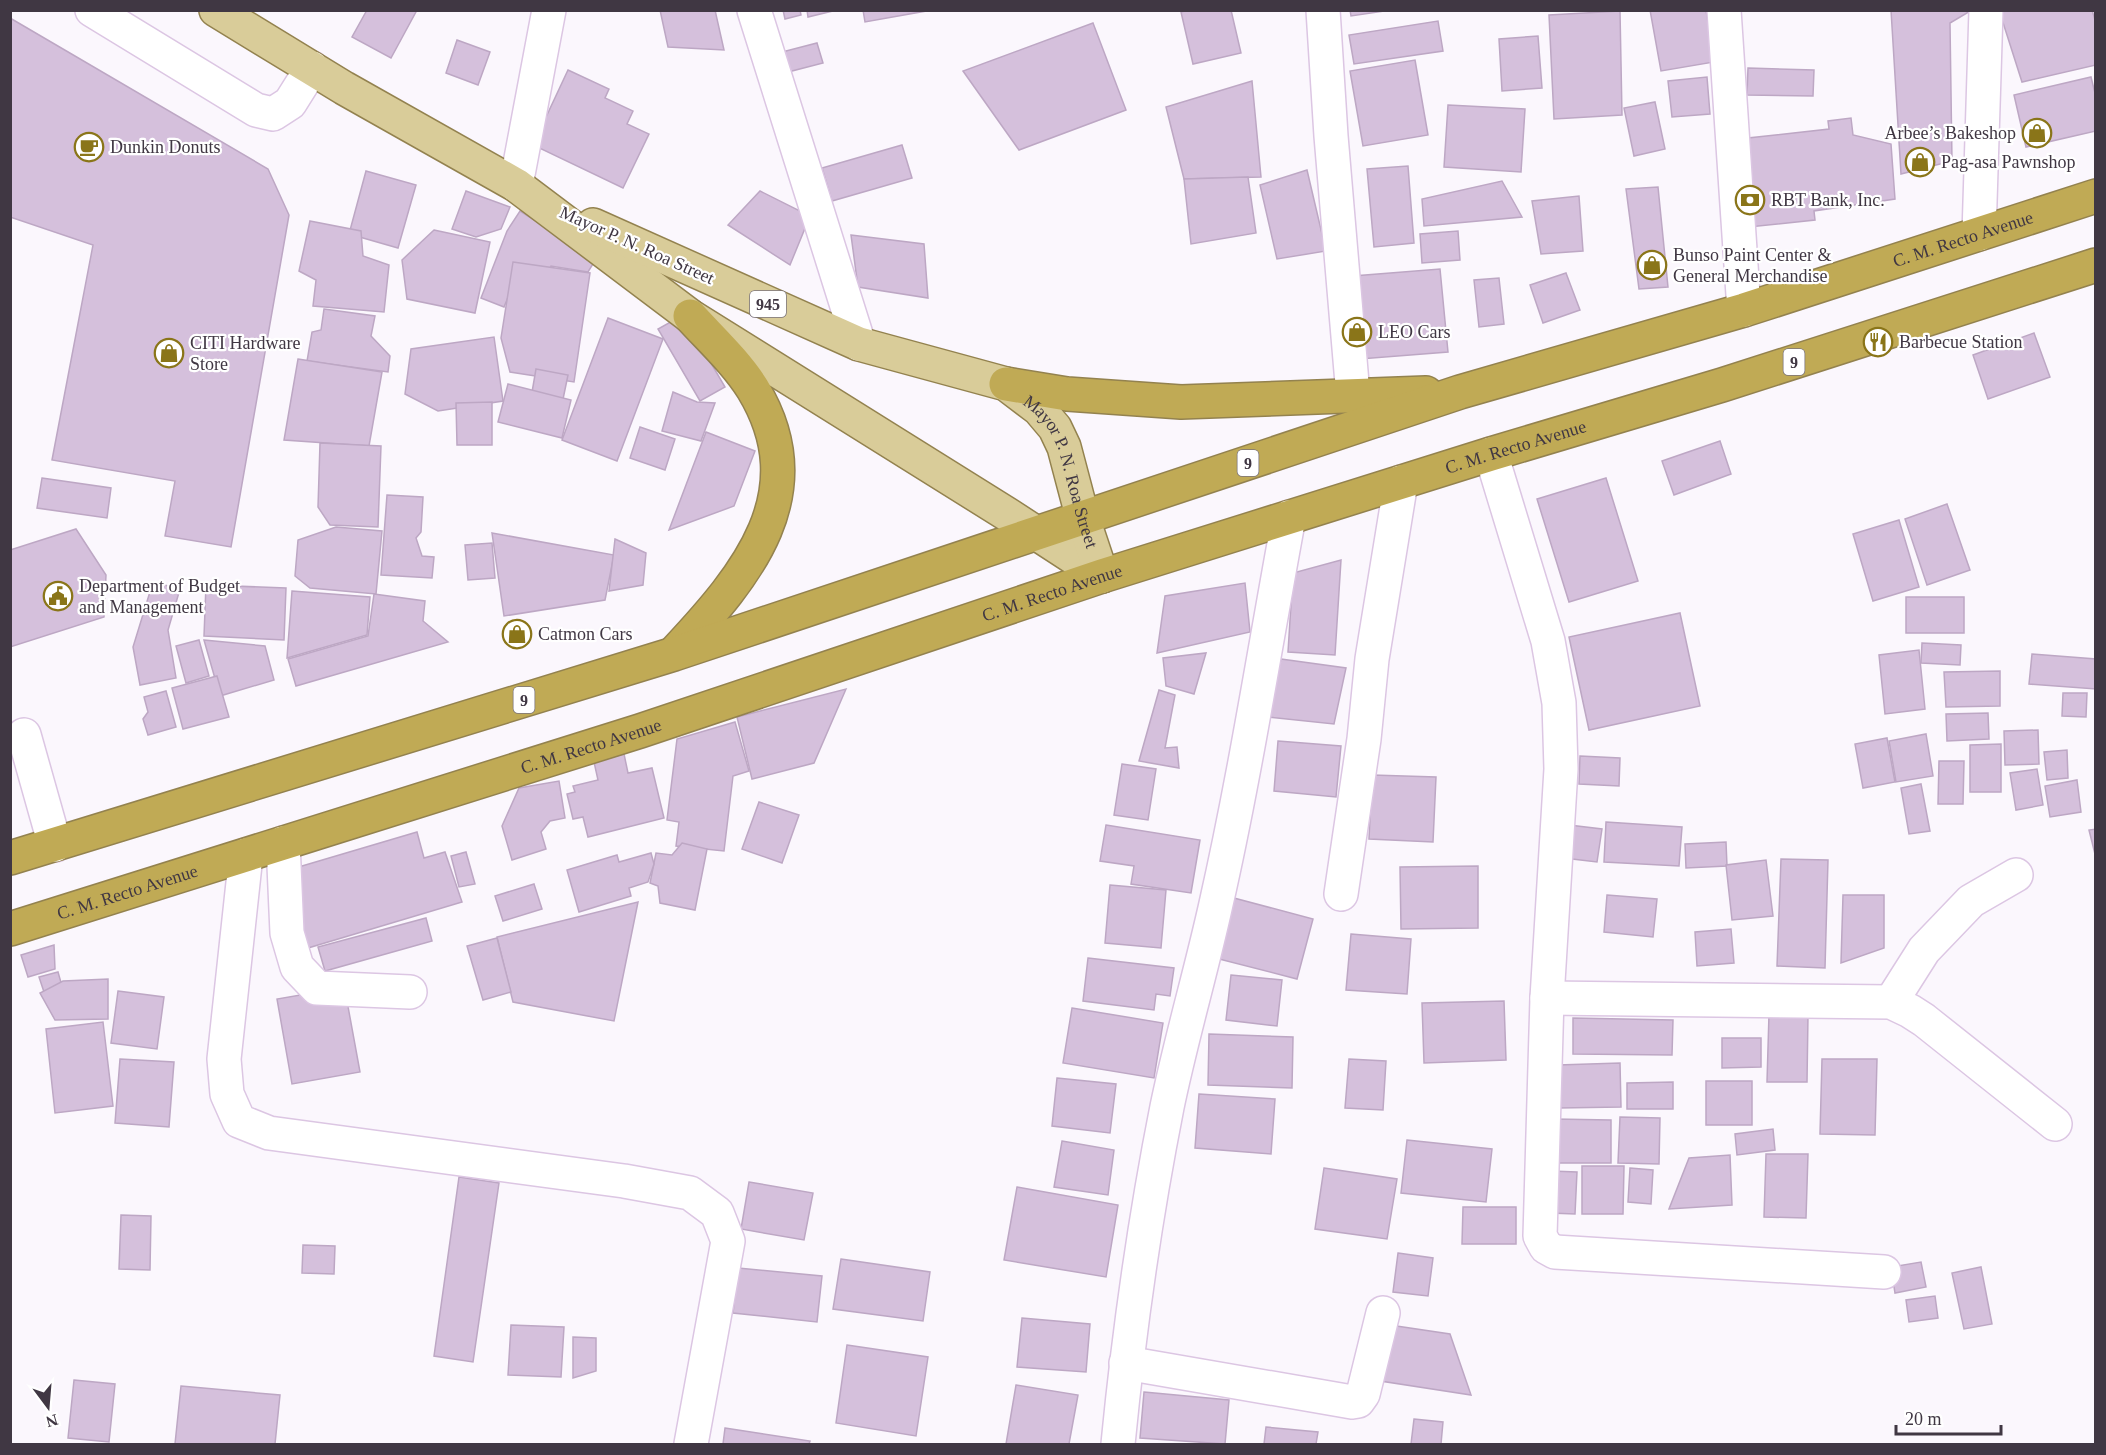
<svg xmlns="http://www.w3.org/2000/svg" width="2106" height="1455" font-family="'Times New Roman',serif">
	<rect width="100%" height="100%" fill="#fbf7fd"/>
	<g fill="#d5c0dc" stroke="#bda7c4" stroke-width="1.5">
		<path d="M367 10H417L391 58 352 37Z"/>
		<path d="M660 10H715L724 50 668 47Z"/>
		<path d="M783 10H800L801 15 785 19Z"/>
		<path d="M807 10H837L808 17Z"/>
		<path d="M863 10H926V11L865 22Z"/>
		<path d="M1188 10H1231L1241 53 1193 64 1181 12Z"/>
		<path d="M1350 10H1391L1351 16Z"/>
		<path d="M1650 10H1706L1714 62 1661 71Z"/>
		<path d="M1891 10H1972L1950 23 1952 161 1901 174Z"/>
		<path d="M1999 10H2092L2096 23V65L2022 82Z"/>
		<path d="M1620 11 1622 115 1554 119 1549 15Z"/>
		<path d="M10 18 268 169 289 215 231 547 165 536 175 481 52 460 93 245 10 217Z"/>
		<path d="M1438 21 1443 51 1354 64 1349 35Z"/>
		<path d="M1093 23 1126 110 1019 150 963 71Z"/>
		<path d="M1538 36 1542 88 1502 91 1499 39Z"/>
		<path d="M457 40 490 52 478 85 446 73Z"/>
		<path d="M817 43 823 63 788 72 782 52Z"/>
		<path d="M1415 60 1428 135 1363 146 1350 71Z"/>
		<path d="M1748 68 1814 70 1813 96 1747 95Z"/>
		<path d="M568 70 609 89 605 98 633 111 627 124 649 134 623 188 533 145Z"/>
		<path d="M1707 77 1710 114 1672 117 1668 81Z"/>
		<path d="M2091 77 2096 97V131L2026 147 2014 95Z"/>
		<path d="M1252 81 1261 177 1184 179 1166 107Z"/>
		<path d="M1655 102 1665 149 1634 156 1624 108Z"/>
		<path d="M1448 105 1525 109 1521 172 1444 167Z"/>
		<path d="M1851 118 1853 135 1891 144 1895 199 1814 211 1815 220 1749 227 1739 139 1829 129 1828 121Z"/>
		<path d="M902 145 912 178 832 201 822 168Z"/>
		<path d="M1408 166 1414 243 1374 247 1367 169Z"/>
		<path d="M1307 170 1326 251 1277 259 1260 185Z"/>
		<path d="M366 171 416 185 398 248 349 234Z"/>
		<path d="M1248 177 1256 233 1191 244 1184 179Z"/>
		<path d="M1502 181 1522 217 1424 226 1422 199Z"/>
		<path d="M1658 187 1668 287 1639 289 1626 189Z"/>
		<path d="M466 191 510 207 501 229 476 237 452 229Z"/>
		<path d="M760 191 810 216 790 265 728 225Z"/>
		<path d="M1579 196 1583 251 1541 254 1532 201Z"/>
		<path d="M520 211 596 259 588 272 551 266 545 278H516L504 307 481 298 507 231Z"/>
		<path d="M310 221 361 231 363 256 389 265 384 312 313 306 316 280 299 271Z"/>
		<path d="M434 230 490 242 475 313 407 299 402 260Z"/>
		<path d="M1458 231 1460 260 1422 263 1420 234Z"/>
		<path d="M851 235 924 244 928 298 858 287Z"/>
		<path d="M513 262 590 273 574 382 510 372 501 338Z"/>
		<path d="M1440 269 1448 352 1360 359 1353 276Z"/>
		<path d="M1566 273 1580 310 1543 323 1530 285Z"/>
		<path d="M1499 278 1504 324 1479 327 1474 280Z"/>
		<path d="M324 309 375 316 371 336 390 356 388 372 307 361 312 332 321 330Z"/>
		<path d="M683 315 725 387 700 401 658 329Z"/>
		<path d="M608 318 663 339 617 461 562 440Z"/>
		<path d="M2034 333 2050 377 1988 399 1973 355Z"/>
		<path d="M494 337 503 401 438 411 405 394 411 349Z"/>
		<path d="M298 359 382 372 369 446 284 440Z"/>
		<path d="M536 369 568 375 562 404 531 398Z"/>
		<path d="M508 384 571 400 562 438 498 422Z"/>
		<path d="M673 392 697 402 715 403 701 441 662 431Z"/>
		<path d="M492 402V445H457L456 403Z"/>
		<path d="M640 427 675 439 665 470 630 458Z"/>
		<path d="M706 432 755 451 734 506 669 530Z"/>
		<path d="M1720 441 1731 474 1674 495 1662 461Z"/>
		<path d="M320 443 381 446 378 527 330 525 318 507Z"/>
		<path d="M42 478 111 488 107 518 37 508Z"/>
		<path d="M1606 478 1638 581 1569 602 1537 499Z"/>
		<path d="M387 495 423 497 421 532 416 538 422 556 434 557 432 578 381 575Z"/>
		<path d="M1947 504 1970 570 1927 585 1905 519Z"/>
		<path d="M1899 520 1919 587 1873 601 1853 534Z"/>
		<path d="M336 527 382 531 376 594 310 588 295 576 298 540Z"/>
		<path d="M76 529 106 575 104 617 10 647V550Z"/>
		<path d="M492 533 614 555 605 600 504 616Z"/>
		<path d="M615 539 646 553 643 585 609 591Z"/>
		<path d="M492 543 495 578 468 580 465 545Z"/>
		<path d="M1341 560 1335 655 1288 652 1293 573Z"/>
		<path d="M153 582 180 589 168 630 176 678 140 685 133 647Z"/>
		<path d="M1245 583 1250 632 1157 653 1165 596Z"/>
		<path d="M206 585 286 588 284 640 204 636Z"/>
		<path d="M292 591 370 597 367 635 287 658Z"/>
		<path d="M374 594 425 601 423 621 448 642 296 686 288 659 368 636Z"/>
		<rect x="1906" y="597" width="58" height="36"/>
		<path d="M1680 613 1700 706 1589 730 1569 637Z"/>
		<path d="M199 640 209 676 186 683 176 646Z"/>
		<path d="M204 640 265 646 274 680 220 696Z"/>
		<path d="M1922 643 1961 645 1960 665 1921 663Z"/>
		<path d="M1919 650 1925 709 1885 714 1879 655Z"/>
		<path d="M1206 653 1194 694 1166 686 1163 658Z"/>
		<path d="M2032 654 2096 659V689L2029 684Z"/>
		<path d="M1281 659 1346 668 1334 724 1267 717Z"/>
		<path d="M2000 671V706L1946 707 1944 672Z"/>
		<path d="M217 676 229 717 183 729 172 688Z"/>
		<path d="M846 689 814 763 752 779 737 717Z"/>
		<path d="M1159 690 1175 695 1165 748 1177 747 1179 768 1139 761Z"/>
		<path d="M166 691 176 727 148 735 143 719 148 712 144 697Z"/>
		<path d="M2063 693H2087L2086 717 2062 716Z"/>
		<path d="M1988 713 1989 739 1947 741 1946 714Z"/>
		<path d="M735 722 749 771 733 776 724 851 676 846 679 822 667 820 677 739Z"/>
		<path d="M2038 730 2039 764 2005 765 2004 731Z"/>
		<path d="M1926 734 1933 776 1896 782 1889 741Z"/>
		<path d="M1887 738 1895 782 1863 788 1855 744Z"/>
		<path d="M1278 741 1341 746 1336 797 1274 791Z"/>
		<path d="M2001 744V792H1970V745Z"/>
		<path d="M2067 750 2068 778 2047 780 2044 752Z"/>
		<path d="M624 754 628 773 652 768 664 818 588 837 583 817 573 819 567 794 575 792 573 786 598 780 594 762Z"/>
		<path d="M1580 756 1620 758 1619 786 1579 784Z"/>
		<path d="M1939 761H1964L1963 804H1938Z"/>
		<path d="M1122 764 1156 769 1148 820 1114 815Z"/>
		<path d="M2037 769 2043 805 2016 810 2010 773Z"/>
		<path d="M1372 775 1436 777 1433 842 1369 839Z"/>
		<path d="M2077 780 2081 812 2050 817 2045 786Z"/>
		<path d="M559 781 565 818 550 821 541 832 546 849 512 860 502 826 519 788Z"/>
		<path d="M1921 784 1930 831 1909 834 1901 788Z"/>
		<path d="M759 802 799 815 782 863 742 849Z"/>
		<path d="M1606 822 1682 827 1679 866 1604 862Z"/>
		<path d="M1106 825 1200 840 1191 893 1131 884 1134 866 1100 861Z"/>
		<path d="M1569 825 1602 829 1597 862 1564 858Z"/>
		<path d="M2096 829V858L2089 830Z"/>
		<path d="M417 832 424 858 445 852 462 902 308 948 285 871Z"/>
		<path d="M1726 842 1727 866 1686 868 1685 844Z"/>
		<path d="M682 843 707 849 695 910 660 903 658 886 650 883 656 853 672 855Z"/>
		<path d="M466 852 475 884 459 887 451 856Z"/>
		<path d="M651 853 654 864 648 882 629 888 631 896 579 912 567 870 617 855 619 862Z"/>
		<path d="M1781 859 1828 860 1825 968 1777 966Z"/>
		<path d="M1766 860 1773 916 1732 920 1726 865Z"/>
		<path d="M1478 866V928L1401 929 1400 867Z"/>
		<path d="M534 884 542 909 503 921 495 896Z"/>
		<path d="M1110 885 1166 890 1161 948 1105 943Z"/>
		<path d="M1607 895 1657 899 1653 937 1604 932Z"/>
		<path d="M1843 895H1884V948L1841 963Z"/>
		<path d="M1234 898 1313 919 1297 979 1219 959Z"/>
		<path d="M638 902 614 1021 513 1002 497 937Z"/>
		<path d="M426 918 432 941 325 971 318 947Z"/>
		<path d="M1731 929 1734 963 1697 966 1695 932Z"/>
		<path d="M1351 934 1411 939 1407 994 1346 990Z"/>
		<path d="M497 938 511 992 483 1000 467 946Z"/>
		<path d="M54 945 55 969 28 977 21 955Z"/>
		<path d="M1088 958 1174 968 1170 996 1156 994 1154 1010 1083 1001Z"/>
		<path d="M58 972 62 986 44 992 39 977Z"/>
		<path d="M1231 975 1282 980 1277 1026 1226 1020Z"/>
		<path d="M108 979V1019L55 1020 40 993 63 981Z"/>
		<path d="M118 991 164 997 157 1049 111 1043Z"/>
		<path d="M312 993 347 1001 360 1072 292 1084 277 999Z"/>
		<path d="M1504 1001 1506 1060 1424 1063 1422 1003Z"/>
		<path d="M1072 1008 1163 1023 1154 1078 1063 1063Z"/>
		<path d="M1769 1014 1808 1015 1807 1082H1767Z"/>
		<path d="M1573 1018 1673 1020 1672 1055 1573 1054Z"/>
		<path d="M103 1022 113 1106 55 1113 46 1029Z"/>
		<path d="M1209 1034 1293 1037 1292 1088 1208 1085Z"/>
		<path d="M1722 1038H1761V1067L1722 1068Z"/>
		<path d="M120 1059 174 1062 169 1127 115 1123Z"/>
		<path d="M1349 1059 1386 1061 1383 1110 1345 1108Z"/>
		<path d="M1822 1059H1877L1875 1135 1820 1134Z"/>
		<path d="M1620 1063 1621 1107 1559 1108 1558 1065Z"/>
		<path d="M1057 1078 1116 1084 1110 1133 1052 1126Z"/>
		<rect x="1706" y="1081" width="46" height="44"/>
		<path d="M1673 1082V1109H1627V1083Z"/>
		<path d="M1199 1094 1275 1099 1271 1154 1195 1148Z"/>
		<path d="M1620 1117 1660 1118 1659 1164 1618 1163Z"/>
		<path d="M1554 1119 1611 1120V1163H1554Z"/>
		<path d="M1773 1129 1775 1150 1737 1155 1735 1134Z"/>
		<path d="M1407 1140 1492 1149 1486 1202 1401 1193Z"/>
		<path d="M1062 1141 1114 1150 1108 1195 1054 1187Z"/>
		<path d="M1766 1154H1808L1806 1218 1764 1217Z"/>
		<path d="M1730 1155 1732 1205 1669 1209 1689 1158Z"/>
		<path d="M1582 1166H1624L1623 1214H1582Z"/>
		<path d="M1324 1168 1397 1179 1387 1239 1315 1229Z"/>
		<path d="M1630 1168 1653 1170 1651 1204 1628 1202Z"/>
		<path d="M1551 1171 1577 1172 1575 1214 1550 1213Z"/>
		<path d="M459 1177 499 1183 473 1362 434 1356Z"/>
		<path d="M749 1182 813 1193 804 1240 741 1229Z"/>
		<path d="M1017 1187 1118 1205 1106 1277 1004 1260Z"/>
		<path d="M1463 1207H1516V1244H1462Z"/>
		<path d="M121 1215 151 1216 150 1270 119 1269Z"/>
		<path d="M303 1245 335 1246 334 1274 302 1273Z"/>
		<path d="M1398 1253 1433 1258 1428 1296 1393 1292Z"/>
		<path d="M841 1259 930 1272 923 1321 833 1309Z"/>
		<path d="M1921 1262 1926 1287 1895 1293 1891 1267Z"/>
		<path d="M1981 1267 1992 1324 1964 1329 1952 1273Z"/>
		<path d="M738 1268 822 1276 817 1322 733 1313Z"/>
		<path d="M1935 1296 1938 1318 1909 1322 1906 1300Z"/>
		<path d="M1022 1318 1090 1324 1086 1372 1017 1367Z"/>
		<path d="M1383 1324 1450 1334 1471 1395 1374 1380Z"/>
		<path d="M511 1325 564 1327 561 1377 508 1375Z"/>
		<path d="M573 1337 596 1338V1371L573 1378Z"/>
		<path d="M847 1345 928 1357 916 1436 836 1423Z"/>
		<path d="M74 1380 115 1384 109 1442 68 1438Z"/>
		<path d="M1016 1385 1078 1395 1069 1444H1006Z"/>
		<path d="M181 1386 280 1395 275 1444H175Z"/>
		<path d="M1144 1392 1229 1400 1225 1444 1140 1438Z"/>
		<path d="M1414 1419 1443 1422 1441 1444H1411Z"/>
		<path d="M1266 1427 1318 1432 1316 1444H1264Z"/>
		<path d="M725 1428 810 1441 809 1444H723Z"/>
	</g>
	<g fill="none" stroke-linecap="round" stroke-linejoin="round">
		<g stroke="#dcc6e3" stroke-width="36">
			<g id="minor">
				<path d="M92 10 256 110 273 114 290 103 312 68"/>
				<path d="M754 10 859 344"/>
				<path d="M1323 10 1331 136 1353 395"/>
				<path d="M1724 10 1744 310"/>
				<path d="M516 185 549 10"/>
				<path d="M1979 234 1986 10"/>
				<path d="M1491 454 1548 641 1559 703 1561 769 1547 998 1540 1236 1546 1247 1555 1252 1884 1272"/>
				<path d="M24 735 55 845"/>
				<path d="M283 843 287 933 297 967 317 988 410 992"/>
				<path d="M246 855 224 1059 227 1094 239 1121 269 1133 624 1181 690 1193 717 1213 728 1241 691 1444"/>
				<path d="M1341 894 1364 739 1372 659 1401 482"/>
				<path d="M1547 998 1891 1002 1910 1011 1924 1020 2055 1124"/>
				<path d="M1891 1002 1924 950 1971 901 2016 875"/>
				<path d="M1126 1363 1352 1402 1358 1401 1363 1394 1383 1313"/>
				<path d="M1118 1444C1129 1331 1145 1218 1167 1107 1181 1039 1201 972 1216 904 1245 776 1265 646 1289 517"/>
			</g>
		</g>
		<g stroke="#93824f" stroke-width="36">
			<g id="major">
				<path d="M216 10 344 88 516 185 690 316 1010 516 1102 576"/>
				<path id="s1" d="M593 225 859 344 1006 384 1039 409 1055 428 1064 447 1083 519 1102 576"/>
			</g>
		</g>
		<g stroke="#93824f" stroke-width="36">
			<g id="highway">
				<path d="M1006 384 1067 394 1181 402 1426 393"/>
				<path d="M677 650C747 575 816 493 753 389 737 363 711 339 690 316"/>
				<path id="s2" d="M10 858 674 654 1460 392 1744 310 2096 196"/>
				<path id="s3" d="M10 929 640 731 1102 576 1491 454 1722 385 2096 265"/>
			</g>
		</g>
		<use href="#minor" stroke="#fff" stroke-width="33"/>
		<use href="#major" stroke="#d9cc99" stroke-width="33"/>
		<use href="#highway" stroke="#c0aa55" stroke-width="33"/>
	</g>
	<defs>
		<g id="shop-ring" transform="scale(1.5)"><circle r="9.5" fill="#fff" stroke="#8a7519" stroke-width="1.5"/><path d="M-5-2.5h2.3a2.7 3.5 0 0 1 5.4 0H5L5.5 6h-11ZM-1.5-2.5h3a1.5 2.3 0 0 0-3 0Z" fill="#8a7519"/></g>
		<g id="cafe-ring" transform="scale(1.5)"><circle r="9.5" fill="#fff" stroke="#8a7519" stroke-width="1.5"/><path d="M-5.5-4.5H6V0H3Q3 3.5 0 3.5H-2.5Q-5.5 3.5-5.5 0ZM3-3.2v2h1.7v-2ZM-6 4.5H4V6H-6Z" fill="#8a7519"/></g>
		<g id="bank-ring" transform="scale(1.5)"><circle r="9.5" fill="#fff" stroke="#8a7519" stroke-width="1.5"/><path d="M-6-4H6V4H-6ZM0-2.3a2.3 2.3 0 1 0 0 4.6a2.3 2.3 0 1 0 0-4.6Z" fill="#8a7519"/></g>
		<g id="restaurant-ring" transform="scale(1.5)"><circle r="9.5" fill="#fff" stroke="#8a7519" stroke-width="1.5"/><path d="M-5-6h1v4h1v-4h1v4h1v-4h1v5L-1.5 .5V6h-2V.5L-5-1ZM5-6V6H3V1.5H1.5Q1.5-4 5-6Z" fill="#8a7519"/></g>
		<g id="civic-ring" transform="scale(1.5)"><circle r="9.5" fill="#fff" stroke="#8a7519" stroke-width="1.5"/><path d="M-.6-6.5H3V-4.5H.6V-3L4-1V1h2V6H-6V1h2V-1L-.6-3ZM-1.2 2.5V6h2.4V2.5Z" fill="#8a7519"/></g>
	</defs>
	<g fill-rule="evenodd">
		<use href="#shop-ring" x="2037" y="133"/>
		<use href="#cafe-ring" x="89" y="147"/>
		<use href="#shop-ring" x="1920" y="162"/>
		<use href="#bank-ring" x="1750" y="200"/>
		<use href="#shop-ring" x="1652" y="265"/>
		<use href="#shop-ring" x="1357" y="332"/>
		<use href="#restaurant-ring" x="1878" y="342"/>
		<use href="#shop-ring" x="169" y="353"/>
		<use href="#civic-ring" x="58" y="596"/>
		<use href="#shop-ring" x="517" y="634"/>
	</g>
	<g text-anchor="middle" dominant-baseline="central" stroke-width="4.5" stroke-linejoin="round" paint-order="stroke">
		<g fill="#fff" stroke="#79737b" stroke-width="1.5">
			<rect x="750" y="291" width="36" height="26" rx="4.5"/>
			<rect x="1783.5" y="349" width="21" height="26" rx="4.5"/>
			<rect x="1237.5" y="450" width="21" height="26" rx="4.5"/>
			<rect x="513.5" y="687" width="21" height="26" rx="4.5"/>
		</g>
		<g font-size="16" font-weight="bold" fill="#403743">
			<text x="768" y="304">945</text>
			<text x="1794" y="362">9</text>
			<text x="1248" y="463">9</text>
			<text x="524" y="700">9</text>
		</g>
		<g font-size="18" fill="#403743" stroke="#fff" text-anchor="start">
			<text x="2016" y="133" text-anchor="end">Arbee’s Bakeshop</text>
			<text x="110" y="147">Dunkin Donuts</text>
			<text x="1941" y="162">Pag-asa Pawnshop</text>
			<text x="1771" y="200">RBT Bank, Inc.</text>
			<text x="1673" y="255">Bunso Paint Center &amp;<tspan x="1673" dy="21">General Merchandise</tspan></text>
			<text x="1378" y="332">LEO Cars</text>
			<text x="1899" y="342">Barbecue Station</text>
			<text x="190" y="343">CITI Hardware<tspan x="190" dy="21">Store</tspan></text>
			<text x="79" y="586">Department of Budget<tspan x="79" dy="21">and Management</tspan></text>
			<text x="538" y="634">Catmon Cars</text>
		</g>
		<g font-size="18" fill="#403743" stroke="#fff">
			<text stroke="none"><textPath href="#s2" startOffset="2049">C. M. Recto Avenue</textPath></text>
			<text transform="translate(637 245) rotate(24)">Mayor P. N. Roa Street</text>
			<text stroke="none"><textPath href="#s3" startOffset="1581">C. M. Recto Avenue</textPath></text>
			<text stroke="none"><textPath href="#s1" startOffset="552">Mayor P. N. Roa Street</textPath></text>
			<text stroke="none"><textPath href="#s3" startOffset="1095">C. M. Recto Avenue</textPath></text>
			<text stroke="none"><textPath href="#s3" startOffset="609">C. M. Recto Avenue</textPath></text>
			<text stroke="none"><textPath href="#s3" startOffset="123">C. M. Recto Avenue</textPath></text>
		</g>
	</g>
	<rect width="2106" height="1455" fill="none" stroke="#403743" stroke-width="24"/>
	<g transform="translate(48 1407) rotate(164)" stroke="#ffffff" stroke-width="4.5" paint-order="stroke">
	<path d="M0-4.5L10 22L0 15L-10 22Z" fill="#403743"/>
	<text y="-9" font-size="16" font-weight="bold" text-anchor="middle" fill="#403743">N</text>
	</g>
	<path d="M1896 1425v9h105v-9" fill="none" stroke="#403743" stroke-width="3"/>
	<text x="1905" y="1425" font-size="18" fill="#403743" stroke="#ffffff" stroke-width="4.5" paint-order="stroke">20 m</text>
</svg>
